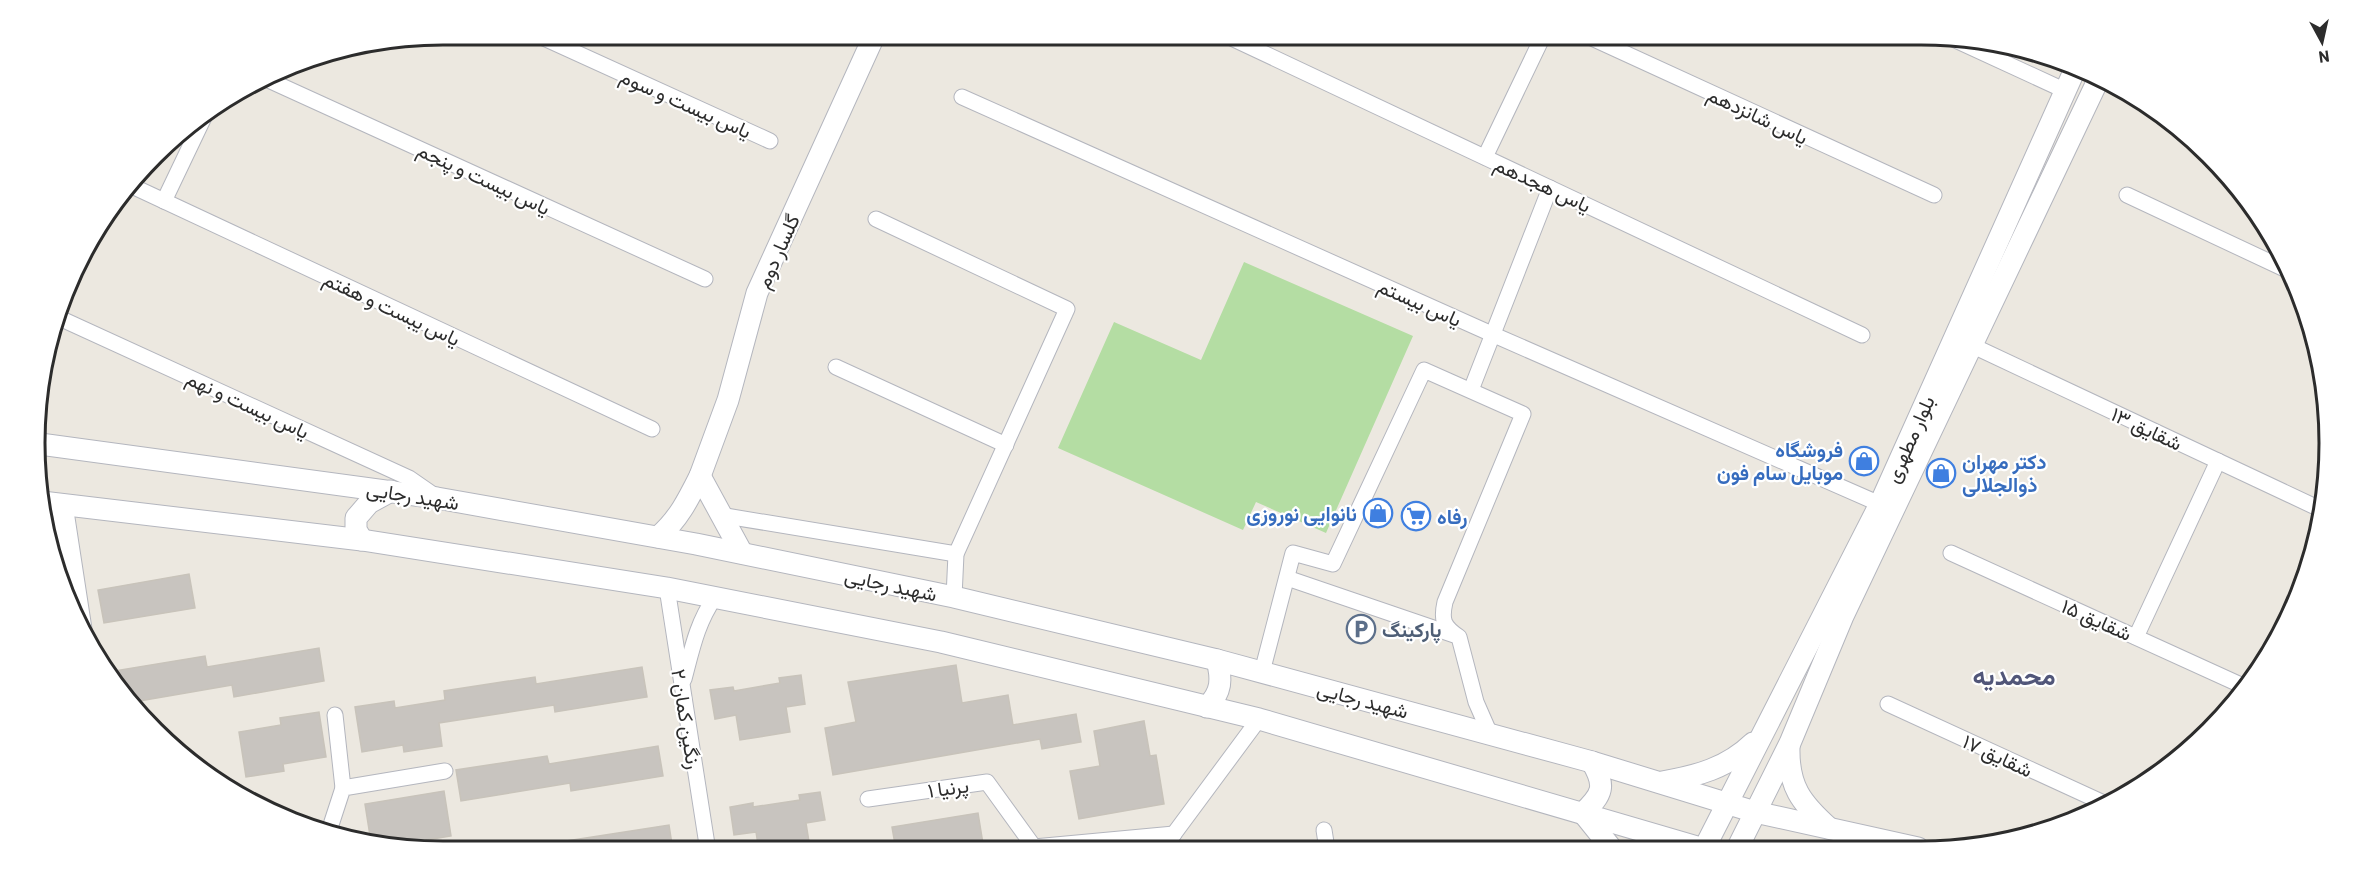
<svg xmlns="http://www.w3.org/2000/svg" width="2364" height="886" font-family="Barlow,Vazirmatn,sans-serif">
	<rect width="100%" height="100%" fill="#ece8e0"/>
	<path fill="#b4dda3" d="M1244 262 1413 336 1326 533 1256 502 1243 530 1058 448 1114 322 1201 360Z"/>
	<g fill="#c8c4bf" stroke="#c8c3ba" stroke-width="1.5">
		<path d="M189 574 195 608 104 623 98 590Z"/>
		<path d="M319 648 324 681 234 697 232 685 134 702 116 683 114 671 205 656 207 667Z"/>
		<path d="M956 665 962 703 1008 695 1013 725 1076 714 1081 742 1042 749 1040 739 833 775 825 728 856 722 848 682Z"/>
		<path d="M642 667 647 697 555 712 554 705 439 723 442 746 404 752 403 745 362 752 355 707 394 701 395 708 445 700 444 691 535 677 536 684Z"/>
		<path d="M801 675 805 704 786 707 790 732 740 740 736 715 715 719 710 690 733 687 734 691 780 683 779 678Z"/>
		<path d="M319 712 326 757 283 764 284 771 246 777 239 732 281 725 280 718Z"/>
		<path d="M1144 721 1150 756 1156 755 1164 804 1079 819 1070 771 1100 766 1094 731Z"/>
		<path d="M658 746 663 776 571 791 570 783 461 801 456 770 547 756 549 764Z"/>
		<path d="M444 791 451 836 397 845 371 842 365 804Z"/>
		<path d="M820 792 825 820 806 823 810 848 759 851 756 832 734 835 730 807 753 803V807L800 800 799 795Z"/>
		<path d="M978 813 984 850H896L892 827Z"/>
		<path d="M669 825 673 851H555L554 843Z"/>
	</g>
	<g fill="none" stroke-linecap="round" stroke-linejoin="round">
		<g stroke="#b4b6be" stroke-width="17">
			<g id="street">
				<path d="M535 34 770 141"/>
				<path d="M1223 34 1862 335"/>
				<path d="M1583 34 1934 195"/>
				<path d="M1951 38 2066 91"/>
				<path d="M264 78 705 279"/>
				<path d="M962 97 1494 335 1880 504"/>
				<path d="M1485 157 1544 34"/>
				<path d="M132 186 652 429"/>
				<path d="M2127 195 2289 271"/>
				<path d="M164 201 206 113"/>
				<path d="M876 219 1067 309 956 554 954 597"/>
				<path d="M55 316 409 478 435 496"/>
				<path d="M1971 345 2322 510"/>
				<path d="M836 367 1006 445"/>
				<path d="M1471 390 1550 188"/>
				<path d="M720 515 956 554"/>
				<path d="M50 549 69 546"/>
				<path d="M1951 553 2243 686"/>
				<path d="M1287 578 1454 635"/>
				<path d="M667 588 708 851"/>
				<path d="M2136 637 2218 461"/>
				<path d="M1262 672 1293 553 1333 564 1424 370 1523 414 1445 602C1441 620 1443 626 1459 637L1476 702 1490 734"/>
				<path d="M684 679C692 649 697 623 715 597"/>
				<path d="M1888 704 2108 805"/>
				<path d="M335 715 343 788"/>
				<path d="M868 799 987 782 1034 847 1174 834"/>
				<path d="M1324 830 1327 849"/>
				<path d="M328 834 343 788 445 771"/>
				<path d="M1162 850 1259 719"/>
			</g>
		</g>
		<g stroke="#b4b6be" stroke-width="23">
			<g id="secondary">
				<path d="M40 444 437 498 696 544 954 597 1217 660 1592 762 1755 812 1918 848"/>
				<path d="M700 476 728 400 757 293 875 34"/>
				<path d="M42 502 362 540 667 588 941 642 1259 719 1704 849"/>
				<path d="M62 505 81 629"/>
				<path d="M658 537C678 520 688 500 700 476L742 553"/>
				<path d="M362 540 356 530V518L369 503 391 491"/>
				<path d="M1207 707C1222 692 1222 679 1217 660"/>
				<path d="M1789 747C1788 786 1801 803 1829 828"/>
				<path d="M1592 762C1606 786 1603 794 1583 813L1612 849"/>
				<path d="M1662 782C1697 776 1727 768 1753 743"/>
				<path d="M1704 849 1880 504 2076 67"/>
				<path d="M1737 849 1790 743 1843 616 2100 76"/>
			</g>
		</g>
		<use href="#street" stroke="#fff" stroke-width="15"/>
		<use href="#secondary" stroke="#fff" stroke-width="21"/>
	</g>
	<defs>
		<g id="shop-ring" transform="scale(1.5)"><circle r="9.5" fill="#fff" stroke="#3f7fe0" stroke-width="1.5"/><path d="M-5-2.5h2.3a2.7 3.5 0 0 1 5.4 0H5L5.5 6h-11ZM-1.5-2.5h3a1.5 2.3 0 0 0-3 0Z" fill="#3f7fe0"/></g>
		<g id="supermarket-ring" transform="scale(1.5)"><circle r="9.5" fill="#fff" stroke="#3f7fe0" stroke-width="1.5"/><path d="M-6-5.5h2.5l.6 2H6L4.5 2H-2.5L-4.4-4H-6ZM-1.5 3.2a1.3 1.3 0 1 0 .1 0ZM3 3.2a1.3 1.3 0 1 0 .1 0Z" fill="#3f7fe0"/></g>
		<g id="parking-ring" transform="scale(1.5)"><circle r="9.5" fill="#fff" stroke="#5c6f8a" stroke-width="1.5"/><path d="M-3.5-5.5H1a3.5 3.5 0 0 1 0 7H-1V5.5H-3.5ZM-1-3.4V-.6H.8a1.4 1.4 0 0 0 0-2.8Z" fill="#5c6f8a"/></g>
	</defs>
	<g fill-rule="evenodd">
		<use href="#shop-ring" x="1864" y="461"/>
		<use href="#shop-ring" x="1941" y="473"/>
		<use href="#shop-ring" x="1378" y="513"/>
		<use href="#supermarket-ring" x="1416" y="516"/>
		<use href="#parking-ring" x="1361" y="629"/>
	</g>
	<g text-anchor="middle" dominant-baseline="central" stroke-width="4.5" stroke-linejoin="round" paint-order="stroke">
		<g font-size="20" fill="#2c2c2c" stroke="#fff">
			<text transform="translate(686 103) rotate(24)">یاس بیست و سوم</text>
			<text transform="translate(1758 115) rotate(25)">یاس شانزدهم</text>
			<text transform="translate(484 178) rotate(25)">یاس بیست و پنجم</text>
			<text transform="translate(1543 184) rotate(25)">یاس هجدهم</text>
			<text transform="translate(777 251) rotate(-66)">گلسار دوم</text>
			<text transform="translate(1420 302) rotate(24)">یاس بیستم</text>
			<text transform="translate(392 308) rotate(25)">یاس یبست و هفتم</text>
			<text transform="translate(248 404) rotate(25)">یاس بیست و نهم</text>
			<text transform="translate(2147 428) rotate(25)">شقایق ۱۳</text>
			<text transform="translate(1909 439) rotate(-66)">بلوار مطهری</text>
			<text transform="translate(413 495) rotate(9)">شهید رجایی</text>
			<text transform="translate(891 584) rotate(12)">شهید رجایی</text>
			<text transform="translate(2097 619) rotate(24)">شقایق ۱۵</text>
			<text transform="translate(1363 699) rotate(15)">شهید رجایی</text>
			<text transform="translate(687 719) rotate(81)">رنگین کمان ۲</text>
			<text transform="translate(1998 755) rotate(25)">شقایق ۱۷</text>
			<text transform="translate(948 787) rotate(-8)">پرنیا ۱</text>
		</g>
		<g font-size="20" font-weight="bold" fill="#366cbe" stroke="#fff" text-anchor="end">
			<text x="1843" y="449">فروشگاه<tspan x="1843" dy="23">موبایل سام فون</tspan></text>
			<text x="1962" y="461" text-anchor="start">دکتر مهران<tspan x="1962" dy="23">ذوالجلالی</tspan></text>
			<text x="1357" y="513">نانوایی نوروزی</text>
			<text x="1437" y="516" text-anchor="start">رفاه</text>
		</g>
		<g font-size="20" font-weight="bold" fill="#4e5e75" stroke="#fff" text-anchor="start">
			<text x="1382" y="629">پارکینگ</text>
		</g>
		<g font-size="26" font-weight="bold" fill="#515679" stroke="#fff">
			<text x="2014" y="674">محمدیه</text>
		</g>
	</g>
	<path d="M0 0H2364V886H0ZM443 45H1921A398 398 0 0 1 2319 443V443A398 398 0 0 1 1921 841H443A398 398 0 0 1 45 443V443A398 398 0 0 1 443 45Z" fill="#fff" fill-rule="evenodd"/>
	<path fill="none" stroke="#2c2c2c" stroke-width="3" d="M443 45H1921A398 398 0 0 1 2319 443V443A398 398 0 0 1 1921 841H443A398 398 0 0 1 45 443V443A398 398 0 0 1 443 45Z"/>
	<g transform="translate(2322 42) rotate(172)" stroke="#ffffff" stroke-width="4.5" paint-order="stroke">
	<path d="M0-4.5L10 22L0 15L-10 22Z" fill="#2c2c2c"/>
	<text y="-9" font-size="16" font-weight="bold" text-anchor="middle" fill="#2c2c2c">N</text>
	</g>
</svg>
